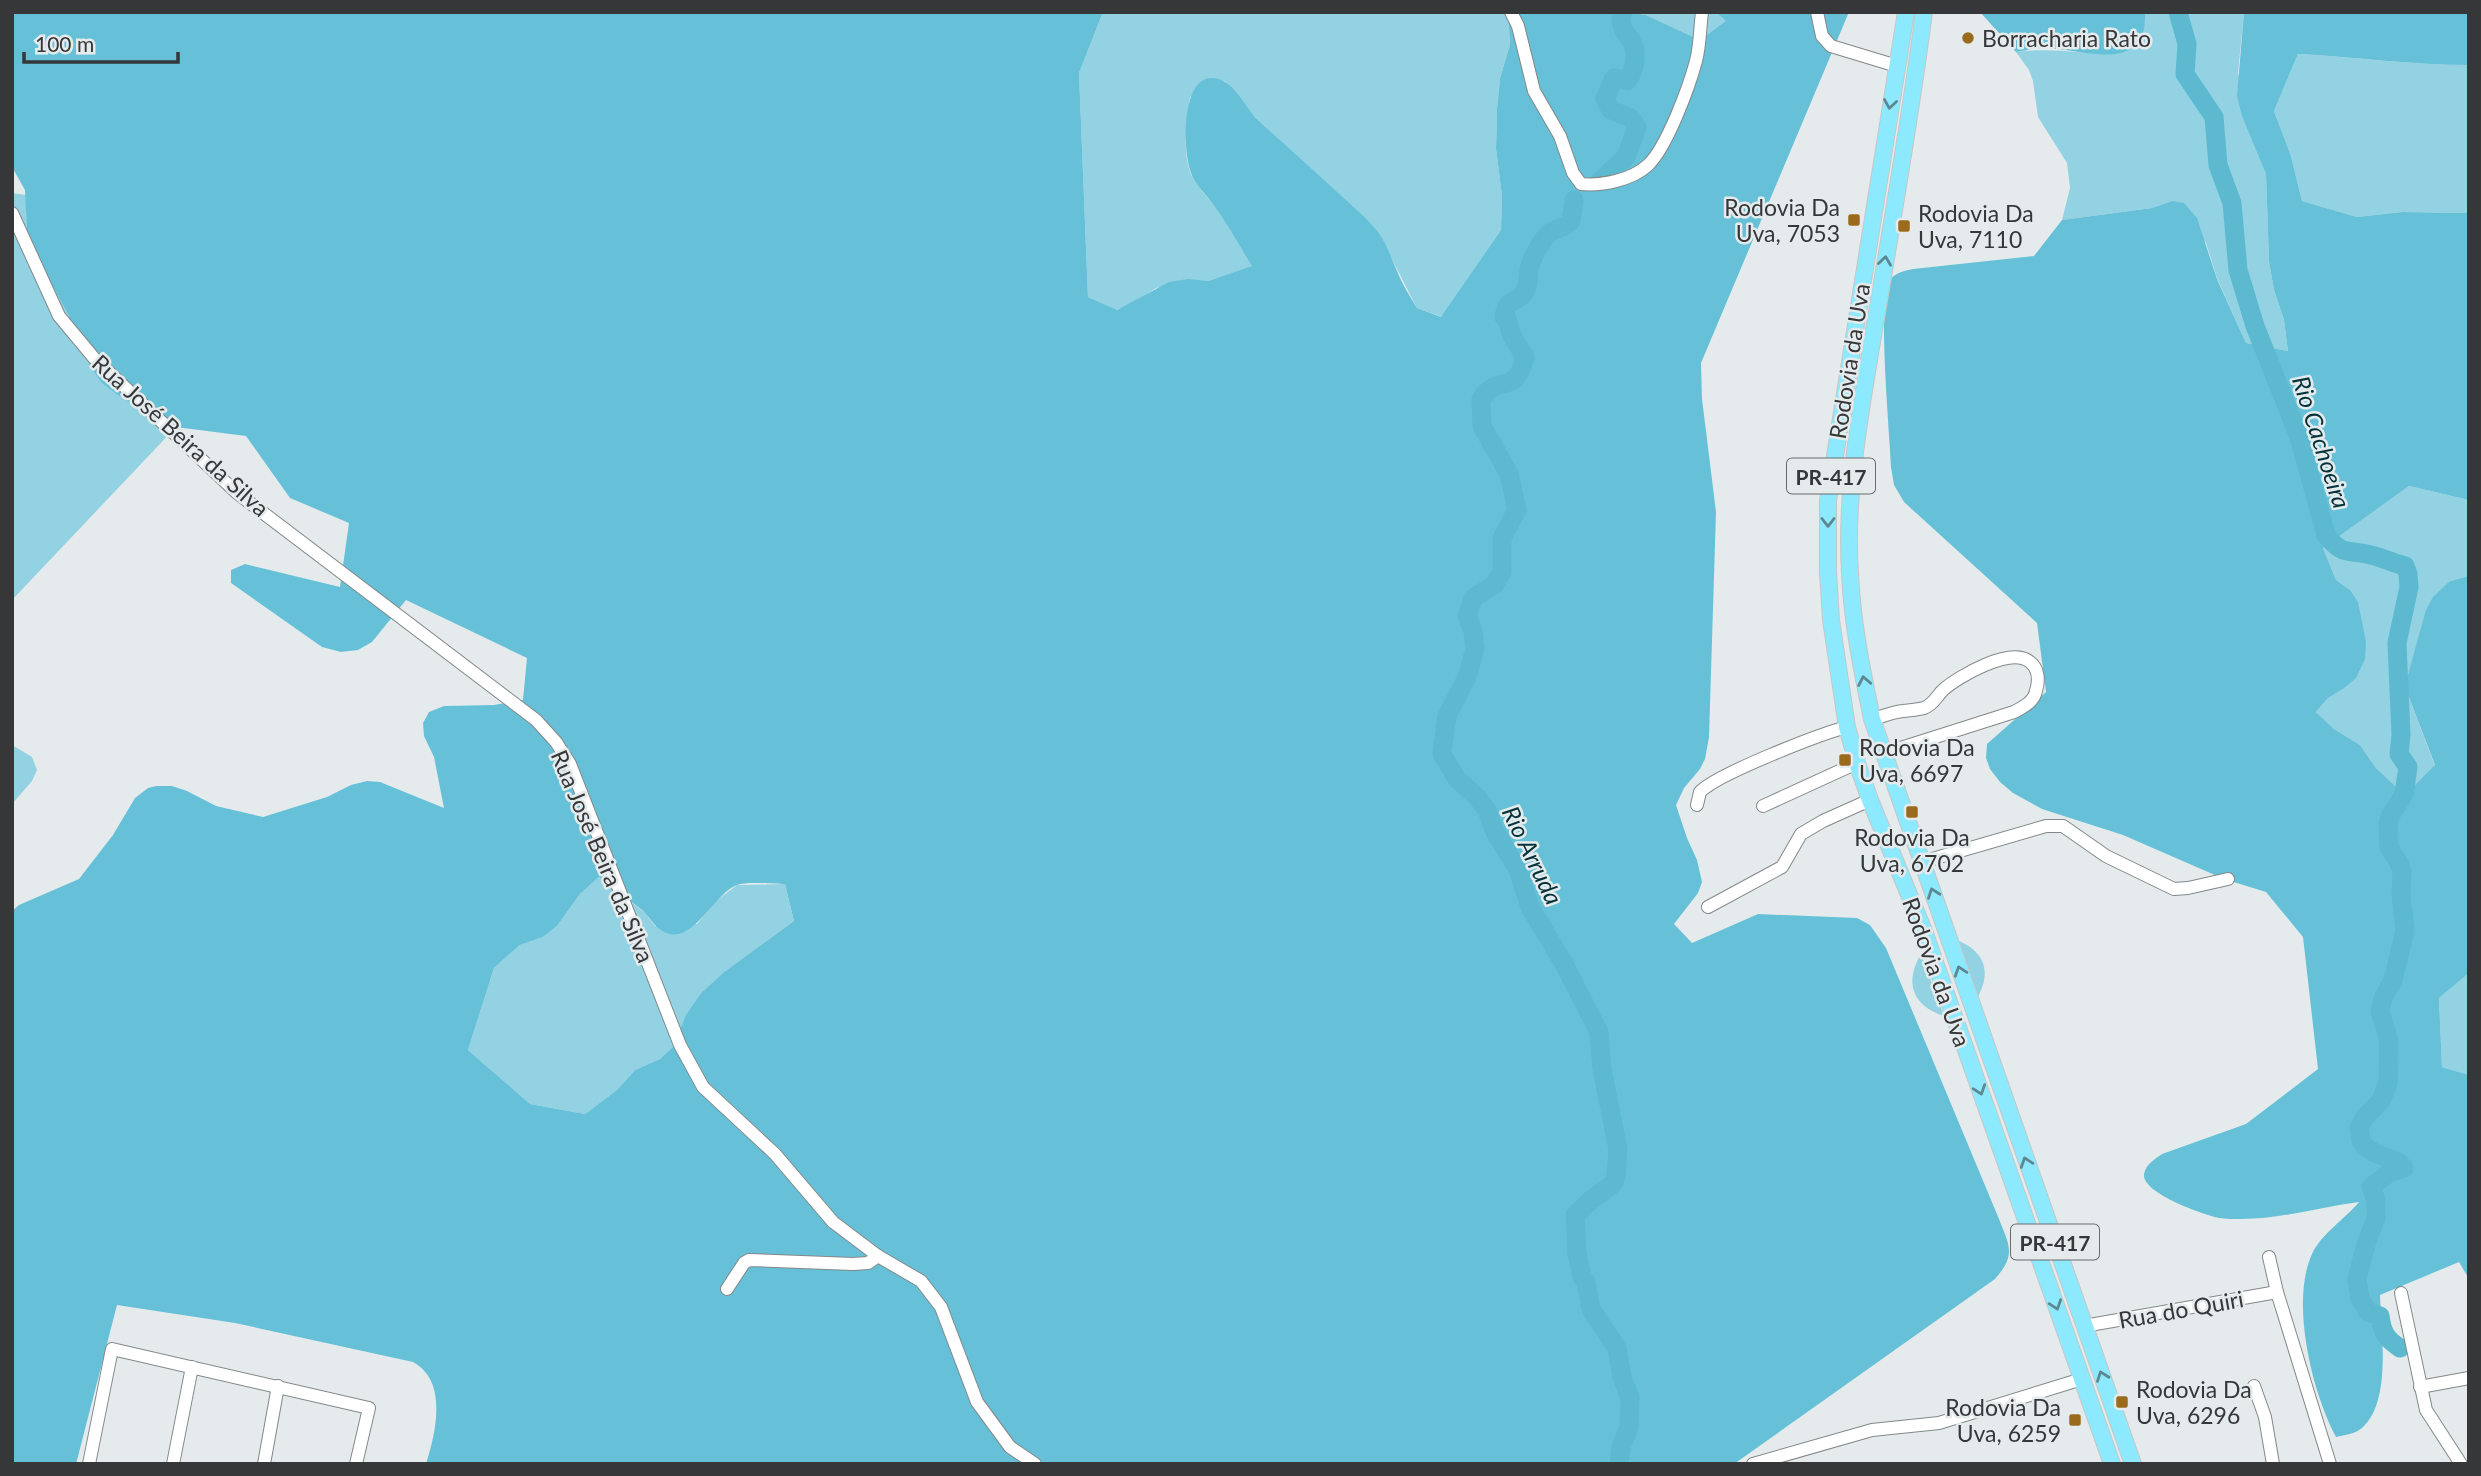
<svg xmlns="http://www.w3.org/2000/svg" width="2481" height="1476" font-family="Lato,sans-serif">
	<rect width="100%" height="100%" fill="#e5ebec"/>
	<g fill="#92d2e2">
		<path d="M1103 12H1508L1510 45 1500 78 1497 109 1496 149 1502 196 1501 230 1442 317 1417 308 1379 234 1252 114 1235 90 1224 81 1190 97C1187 121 1182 148 1190 172 1195 184 1204 193 1212 203 1227 222 1239 245 1253 266L1208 281 1188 280 1156 288 1131 304 1116 310 1088 297 1079 73Z"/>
		<path d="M1625 12H1716L1727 21 1700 40 1646 15Z"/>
		<path d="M2145 12 2244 13 2238 73 2257 150 2266 174 2269 262 2274 290 2284 320 2288 351 2246 343 2217 278 2206 243 2172 201 2152 208 2062 220 2070 188 2067 163 2038 117 2033 81 2029 70 2016 52C2051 47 2083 54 2118 54L2145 22Z"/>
		<path d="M2298 54C2355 57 2411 65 2469 65V213L2402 212 2357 217 2302 201 2291 156 2274 111Z"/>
		<path d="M12 193 26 195 27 231 68 314 90 366 176 427 12 600Z"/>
		<path d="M2409 486 2469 500V576L2450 581 2416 649 2407 678V692L2435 766 2405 795 2376 768 2360 745 2334 729 2316 712 2327 699 2343 689 2350 590 2336 580 2323 548Z"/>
		<path d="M12 745 32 757 37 770 32 781 12 804Z"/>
		<path d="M599 877 645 913 655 926 697 924 716 901 737 885 785 884 794 921 724 972 702 992 674 1046 660 1059 635 1070 617 1090 585 1114 530 1104 468 1050 494 968 520 945 543 937 557 926 580 894Z"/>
		<path d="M1954 939C1985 950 1993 972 1976 1000Z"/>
		<path d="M1921 954 1944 1016C1912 1006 1904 982 1921 954Z"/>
		<path d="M2469 973V1075L2442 1067 2439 998Z"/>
	</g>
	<g fill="#66c1d8" fill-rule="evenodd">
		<path d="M12 12H1103L1079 73 1088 297 1117 310 1169 282 1188 279 1208 281 1252 266C1239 245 1227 223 1212 203 1205 193 1195 185 1191 173 1182 151 1180 64 1221 80 1238 87 1245 107 1257 119 1283 143 1310 167 1336 191 1350 204 1366 217 1378 232 1387 244 1391 258 1397 271 1402 284 1410 296 1417 308L1441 317 1501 230 1502 196 1496 149 1497 109 1500 78 1510 45 1508 12H1625L1646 15 1700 40 1726 21 1716 12H1849L1701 363 1702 399 1716 512 1709 737 1705 759 1700 769 1684 788 1676 805 1687 838 1697 860 1702 882 1698 893 1674 924 1692 943 1758 914 1857 918 1870 925 1886 948 1999 1219C2010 1247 2016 1255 1995 1279L1734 1464H426C436 1432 448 1381 413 1362L235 1323 117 1305 76 1464H12V911L19 905 79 879 113 835 135 798 148 788 156 786H172L187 791 216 806 263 817 327 797 351 785 367 781 380 782 444 808 434 757 424 736 423 723 429 712 444 706 494 705 523 700 527 658 406 600 372 642 358 650 341 652 322 647 231 583V570L245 564 340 587 349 523 290 498 246 436 176 427 125 400 102 383 90 366 68 314 32 248 27 231 25 190 12 167ZM599 877C613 888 628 899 642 910 651 918 656 931 670 934 695 940 715 893 737 885 747 881 773 884 785 884L794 921 724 972 702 992 686 1015 674 1046 660 1059 635 1070 617 1090 585 1114 530 1104 468 1050 494 968 520 945 543 937 557 926 580 894Z"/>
		<path d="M1980 12H2145C2148 77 2082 48 2043 48 2034 48 2025 51 2016 52Z"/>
		<path d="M2244 12H2469V65C2411 65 2356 57 2298 54L2274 111 2291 156 2302 201 2357 217 2402 212 2469 213V500L2409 486 2323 548 2336 580 2350 590 2358 602 2366 642 2365 659 2356 678 2343 689 2327 699 2316 712 2334 729 2360 745 2376 768 2405 795 2435 765 2407 692V678L2426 610 2433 597 2450 581 2469 576V973L2439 998 2442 1067 2469 1075V1279L2459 1262 2380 1295C2381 1331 2392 1402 2362 1428 2355 1434 2345 1435 2336 1437 2312 1392 2290 1302 2312 1254 2321 1234 2345 1219 2359 1202 2319 1207 2282 1219 2241 1219 2234 1219 2226 1219 2219 1218 2204 1215 2141 1193 2144 1174 2146 1164 2155 1159 2162 1154L2246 1124 2318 1069 2303 937 2266 892 2224 879 2123 835 2042 809 2013 793 2000 782 1990 769 1986 758 1987 744 2046 692 2037 623 1904 502 1894 485 1891 467C1890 438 1877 298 1889 281 1894 273 1904 271 1913 269L2034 256 2062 220 2152 208 2172 201 2184 203 2197 218 2217 279 2246 343 2288 351 2284 320 2274 290 2269 262 2266 174 2242 116 2237 96Z"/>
	</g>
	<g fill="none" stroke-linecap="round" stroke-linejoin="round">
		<g stroke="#5db9cf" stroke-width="19">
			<path d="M2178 12 2187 44 2185 74 2214 117 2218 165 2232 203 2238 270 2255 326 2299 437 2326 535C2343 557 2349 549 2371 555 2383 558 2393 563 2405 566L2408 574 2409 587 2397 643 2401 735 2399 754 2408 767 2404 794 2390 816 2388 823 2389 847 2400 865 2402 872 2401 894 2405 931 2393 980 2383 998 2380 1011 2389 1041 2388 1083 2381 1101 2364 1118 2359 1128 2361 1141 2365 1147 2375 1153 2398 1162 2404 1168 2390 1172 2371 1187 2376 1200V1218L2367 1241 2357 1278 2360 1299 2368 1312 2380 1316C2382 1332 2386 1339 2400 1348"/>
			<path d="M1599 182 1626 157 1637 127 1631 118 1611 110 1605 99 1614 78 1627 81C1634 72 1637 58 1634 47 1630 33 1621 36 1621 15L1623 12"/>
			<path d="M1574 200 1571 221C1565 227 1559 228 1551 232 1543 237 1533 256 1530 265 1527 274 1530 285 1524 293 1515 305 1507 296 1504 317L1508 321 1511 334 1525 357C1515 398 1499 372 1481 399L1482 426 1509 474 1517 510 1502 538V572L1494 585 1473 598 1467 616 1473 631 1475 648 1467 677 1447 716 1442 754 1457 779 1477 797 1487 810 1494 830 1518 870 1530 907 1563 962 1599 1032 1602 1069 1618 1149 1616 1176 1613 1184 1591 1200 1575 1215 1577 1253 1582 1277 1586 1282 1591 1309 1617 1348 1622 1377 1630 1398 1629 1427 1621 1447 1619 1464"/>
		</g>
		<g stroke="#838889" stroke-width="14">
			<g id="minor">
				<path d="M1511 12 1518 26 1534 91 1560 136 1573 173 1581 184C1602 186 1632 180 1648 165 1667 147 1689 87 1696 61 1700 46 1700 28 1702 12"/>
				<path d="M1817 12 1822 36 1831 46 1897 66"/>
				<path d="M12 213 59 316 94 358 237 493 536 720 556 742 570 764 680 1045 703 1087 775 1154 833 1222 878 1256 921 1281 941 1307 977 1402 1010 1447 1035 1464"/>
				<path d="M1872 719C1882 717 1892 712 1903 711 1910 710 1917 710 1924 708 1934 704 1936 697 1943 690 1959 676 2011 646 2030 662 2039 669 2039 681 2036 691 2034 702 2023 707 2014 712L1885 753"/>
				<path d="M1697 805 1700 792C1717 774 1820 734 1847 727"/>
				<path d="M1763 806 1857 763"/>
				<path d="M1922 862 2046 826H2063L2106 856 2174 889 2188 888 2228 879"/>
				<path d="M1708 907 1782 867 1801 834 1823 821 1870 800"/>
				<path d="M2269 1257 2277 1292 2330 1464"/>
				<path d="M727 1289 744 1263 749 1260 853 1264 868 1263 878 1256"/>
				<path d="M2401 1293 2426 1410 2461 1464"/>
				<path d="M2084 1326 2277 1292"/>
				<path d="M2254 1386 2265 1417 2273 1464"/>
				<path d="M2420 1387 2469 1378"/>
				<path d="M89 1464 112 1349 369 1408 356 1464"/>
				<path d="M173 1464 192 1367"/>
				<path d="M264 1464 278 1386"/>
				<path d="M1753 1464 1872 1430 1939 1423 2082 1379"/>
			</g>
		</g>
		<g stroke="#c6c7c7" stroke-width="18">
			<g id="major">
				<path d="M1906 12 1828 500V572L1831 620 1847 727 1857 763 1870 800 1924 931 2112 1464"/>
				<path d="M1924 12C1910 121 1891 228 1873 336 1860 414 1845 494 1850 573 1852 622 1862 670 1872 719L2133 1464"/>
			</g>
		</g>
		<use href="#minor" stroke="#fff" stroke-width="12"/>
		<use href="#major" stroke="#8de9fd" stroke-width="16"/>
	</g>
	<defs><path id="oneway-chevron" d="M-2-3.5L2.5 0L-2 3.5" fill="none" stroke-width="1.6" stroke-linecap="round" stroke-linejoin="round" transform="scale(1.75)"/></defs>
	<g stroke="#5d8791">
		<use href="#oneway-chevron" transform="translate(1890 104) rotate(99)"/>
		<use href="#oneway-chevron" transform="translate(1885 261) rotate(-82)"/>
		<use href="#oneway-chevron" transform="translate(1828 522) rotate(90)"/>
		<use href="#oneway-chevron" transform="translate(1864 681) rotate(-101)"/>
		<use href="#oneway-chevron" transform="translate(1933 893) rotate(-110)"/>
		<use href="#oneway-chevron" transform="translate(1960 971) rotate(-108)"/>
		<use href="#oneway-chevron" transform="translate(1980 1090) rotate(71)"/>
		<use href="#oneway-chevron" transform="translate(2026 1162) rotate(-109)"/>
		<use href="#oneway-chevron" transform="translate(2056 1305) rotate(71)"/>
		<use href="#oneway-chevron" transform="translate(2102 1376) rotate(-110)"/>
	</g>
	<g fill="#9b6b1d" stroke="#e5ebec" stroke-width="2.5">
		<circle cx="1968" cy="38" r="7"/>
		<rect x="1847" y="213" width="14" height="14" rx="3.5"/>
		<rect x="1897" y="219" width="14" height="14" rx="3.5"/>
		<rect x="1838" y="753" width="14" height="14" rx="3.5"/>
		<rect x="1905" y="805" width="14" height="14" rx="3.5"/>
		<rect x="2115" y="1395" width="14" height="14" rx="3.5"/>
		<rect x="2068" y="1413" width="14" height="14" rx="3.5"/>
	</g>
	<g text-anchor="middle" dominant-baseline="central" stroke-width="5" stroke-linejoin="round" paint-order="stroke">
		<g fill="#e5ebec" stroke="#6a6d6e" stroke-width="2">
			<rect x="1787" y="458.5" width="88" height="35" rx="5"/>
			<rect x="2011" y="1224.5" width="88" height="35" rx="5"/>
		</g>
		<g font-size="21" font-weight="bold" fill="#353738">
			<text x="1831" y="476">PR-417</text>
			<text x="2055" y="1242">PR-417</text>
		</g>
		<g font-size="23" fill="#353738" stroke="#e5ebec" text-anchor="start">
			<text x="1982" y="38">Borracharia Rato</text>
			<text x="1840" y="207" text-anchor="end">Rodovia Da<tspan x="1840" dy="26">Uva, 7053</tspan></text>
			<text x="1918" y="213">Rodovia Da<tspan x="1918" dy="26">Uva, 7110</tspan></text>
			<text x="1859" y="747">Rodovia Da<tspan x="1859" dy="26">Uva, 6697</tspan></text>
			<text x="1912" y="837" text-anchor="middle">Rodovia Da<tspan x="1912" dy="26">Uva, 6702</tspan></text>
			<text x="2136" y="1389">Rodovia Da<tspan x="2136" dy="26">Uva, 6296</tspan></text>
			<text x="2061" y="1407" text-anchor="end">Rodovia Da<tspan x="2061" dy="26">Uva, 6259</tspan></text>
		</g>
		<g font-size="23" fill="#353738" stroke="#e5ebec">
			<text transform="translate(1849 361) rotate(-81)">Rodovia da Uva</text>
			<text transform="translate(181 435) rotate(42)">Rua José Beira da Silva</text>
			<text transform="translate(603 856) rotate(67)">Rua José Beira da Silva</text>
			<text transform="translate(1937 972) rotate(70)">Rodovia da Uva</text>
			<text transform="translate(2181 1309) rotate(-10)">Rua do Quiri</text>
		</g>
		<g font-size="24" font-style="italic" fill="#04323b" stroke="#e5ebec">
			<text transform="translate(2322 442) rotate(72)">Rio Cachoeira</text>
			<text transform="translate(1533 855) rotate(64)">Rio Arruda</text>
		</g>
	</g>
	<rect width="2481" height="1476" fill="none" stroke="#353738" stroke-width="28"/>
	<path d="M24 52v10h154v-10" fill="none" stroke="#353738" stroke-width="3.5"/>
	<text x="35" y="52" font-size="21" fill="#353738" stroke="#e5ebec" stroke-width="5" paint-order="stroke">100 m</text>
</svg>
